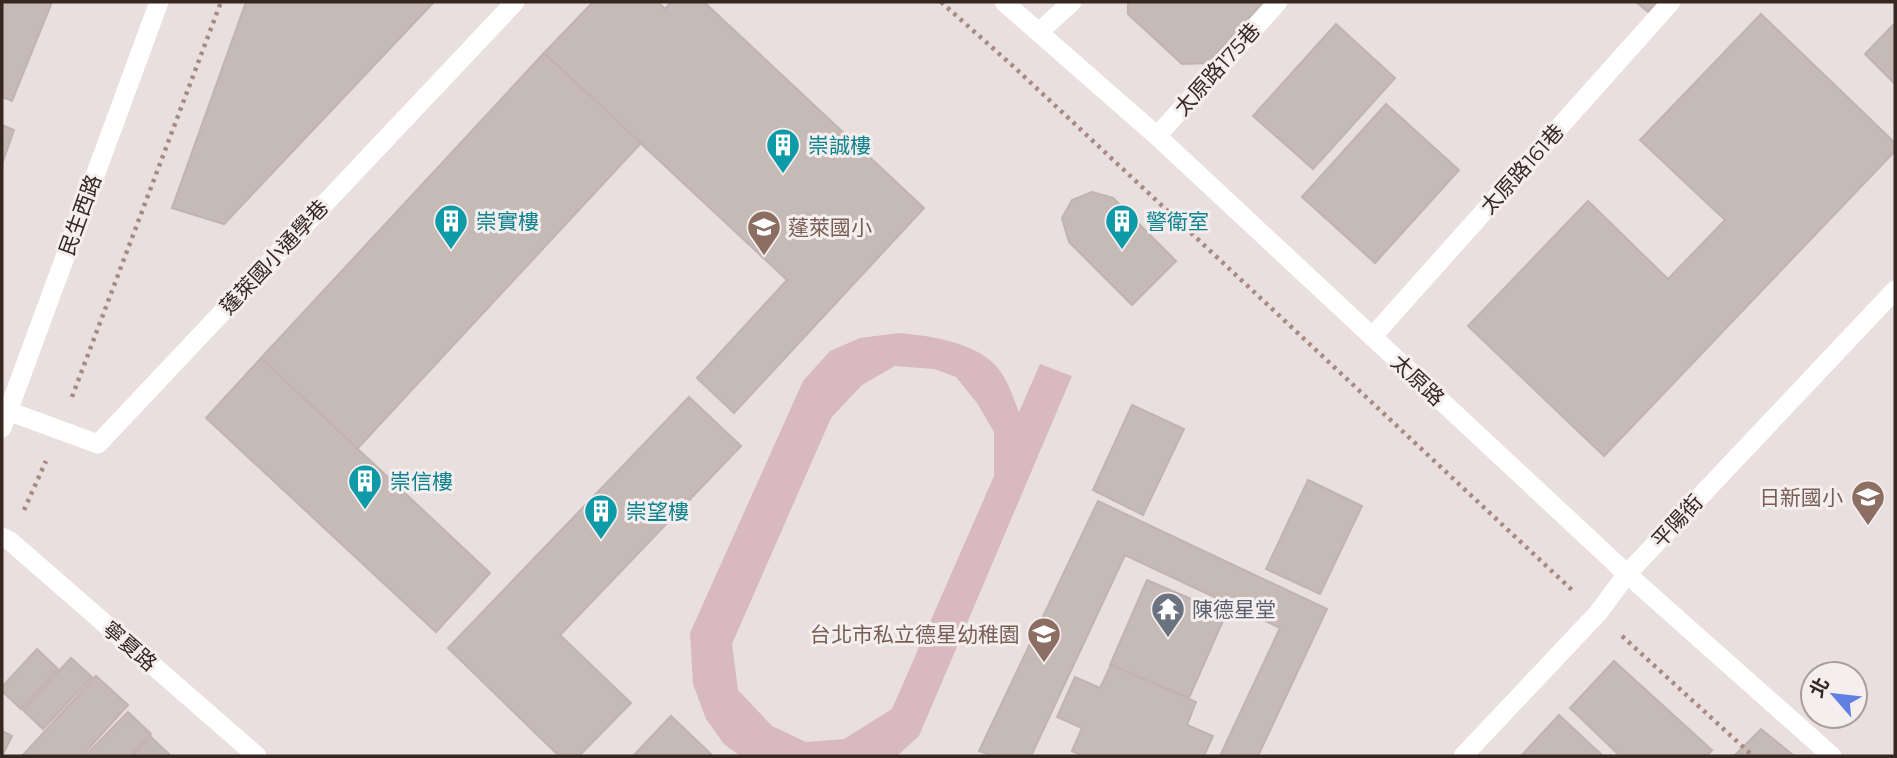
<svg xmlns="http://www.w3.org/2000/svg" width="1897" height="758" font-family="Montserrat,'Noto Sans TC',sans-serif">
	<rect width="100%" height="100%" fill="#e8dfde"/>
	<path fill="#d8b9c0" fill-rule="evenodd" d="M899 333C929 336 970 341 993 363 1007 375 1012 396 1019 412L1040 364 1072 376 919 736 897 756H740L724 744 706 719 693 684 690 633 803 381 830 351 860 338ZM895 366 934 369 956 377 977 403 994 432V476L892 709 844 739 806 742 772 726 738 690 732 644 831 418 862 385Z"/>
	<g fill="#c6bab7" stroke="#c1b3b2" stroke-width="2">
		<path d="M2 2H52L12 101 2 97Z"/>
		<path d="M246 2H434L224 224 172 208Z"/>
		<path d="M593 2H658L665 9 671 2H704L924 208 734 413 697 378 787 280 544 53Z"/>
		<path d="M1128 2H1263L1209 63 1182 64 1128 14Z"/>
		<path d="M1636 2H1658L1648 12Z"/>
		<path d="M1761 14 1895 143V151L1604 456 1468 326 1588 201 1668 279 1725 220 1640 140Z"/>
		<path d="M1895 23V84L1865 54Z"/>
		<path d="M1336 24 1395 78 1313 169 1253 116Z"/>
		<path d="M544 53 641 143 357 449 261 358Z"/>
		<path d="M1386 104 1459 170 1375 263 1302 197Z"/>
		<path d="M2 125 14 130 2 164Z"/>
		<path d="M1092 192 1113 198 1176 261 1132 305 1069 242 1062 218 1072 200Z"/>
		<path d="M261 358 490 573 436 632 206 418Z"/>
		<path d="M689 397 741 446 560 635 631 703 579 756H559L448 648Z"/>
		<path d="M1132 405 1184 429 1143 515 1093 490Z"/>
		<path d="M1308 480 1362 506 1320 594 1266 569Z"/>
		<path d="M1098 501 1327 609 1258 756H1220L1280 628 1125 555 1031 756H993L979 751Z"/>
		<path d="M1147 580 1226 614 1189 698 1110 665Z"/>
		<path d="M37 649 58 669 21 709 2 691V687Z"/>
		<path d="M71 658 92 677 43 729 23 710Z"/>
		<path d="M1614 661 1712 750 1707 756H1620L1570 708Z"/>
		<path d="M1111 665 1196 702 1187 725 1213 736 1204 756H1083L1072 751 1082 728 1057 717 1075 677 1100 688Z"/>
		<path d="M96 676 128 705 82 756H22Z"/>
		<path d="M128 712 151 734 130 756H85Z"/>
		<path d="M1559 715 1603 756H1521Z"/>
		<path d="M671 716 713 756H633Z"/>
		<path d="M1761 729 1794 756H1734Z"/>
		<path d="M2 731 12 736 2 756Z"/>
		<path d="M151 737 171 756H132Z"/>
	</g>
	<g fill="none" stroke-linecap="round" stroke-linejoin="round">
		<g stroke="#a98a82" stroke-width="4.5" stroke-dasharray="3.5 5" stroke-linecap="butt">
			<path d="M941 2 1014 67 1572 590"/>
			<path d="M72 397 221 2"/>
			<path d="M24 510 46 461"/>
			<path d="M1622 636 1753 756"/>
		</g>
		<g stroke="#fff" stroke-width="19">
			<path d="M1039 32 1072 2"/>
			<path d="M1157 136 1278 2"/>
			<path d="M1372 337 1671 2"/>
			<path d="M8 411 98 444 515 2"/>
		</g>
		<g stroke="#fff" stroke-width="19">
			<path d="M1004 2 1157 136 1627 574 1832 756"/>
			<path d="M2 537 10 541 257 756"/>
			<path d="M1463 756 1598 613 1627 574 1895 290"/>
		</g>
		<path stroke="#fff" stroke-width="19" d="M2 428 159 2"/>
	</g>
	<defs>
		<g id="building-pin" transform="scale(1.75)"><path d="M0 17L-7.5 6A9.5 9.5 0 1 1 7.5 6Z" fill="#0f9aa8" stroke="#f5eeee"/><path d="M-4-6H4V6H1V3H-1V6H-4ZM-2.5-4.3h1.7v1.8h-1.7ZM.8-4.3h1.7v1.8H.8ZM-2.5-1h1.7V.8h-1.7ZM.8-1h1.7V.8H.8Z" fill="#fff"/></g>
		<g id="school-pin" transform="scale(1.75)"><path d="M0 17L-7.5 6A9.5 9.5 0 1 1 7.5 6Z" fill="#8d6e63" stroke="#f5eeee"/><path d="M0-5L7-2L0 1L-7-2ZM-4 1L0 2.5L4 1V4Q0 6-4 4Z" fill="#fff"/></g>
		<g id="temple-pin" transform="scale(1.75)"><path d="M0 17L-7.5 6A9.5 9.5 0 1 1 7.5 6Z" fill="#6b7280" stroke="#f5eeee"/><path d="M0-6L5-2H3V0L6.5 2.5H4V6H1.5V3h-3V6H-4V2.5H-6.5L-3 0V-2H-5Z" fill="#fff"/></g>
	</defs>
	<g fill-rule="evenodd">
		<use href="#building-pin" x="783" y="145"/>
		<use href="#building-pin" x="451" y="221"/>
		<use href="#building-pin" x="1122" y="221"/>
		<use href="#school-pin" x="764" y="227"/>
		<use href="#building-pin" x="365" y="481"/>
		<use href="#school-pin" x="1868" y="497"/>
		<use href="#building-pin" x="601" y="511"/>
		<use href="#temple-pin" x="1168" y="609"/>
		<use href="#school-pin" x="1044" y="634"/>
	</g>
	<g text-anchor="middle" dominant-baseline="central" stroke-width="6" stroke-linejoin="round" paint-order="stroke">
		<g font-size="21" fill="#362721" stroke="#f5eeee">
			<text transform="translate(1217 69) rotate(-48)">太原路175巷</text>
			<text transform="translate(1522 169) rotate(-48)">太原路161巷</text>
			<text transform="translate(80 215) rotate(-70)">民生西路</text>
			<text transform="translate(274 257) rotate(-47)">蓬萊國小通學巷</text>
			<text transform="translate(1418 380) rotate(43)">太原路</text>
			<text transform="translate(1677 521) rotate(-47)">平陽街</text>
			<text transform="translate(130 646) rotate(41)">寧夏路</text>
		</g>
		<g font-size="21" fill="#0d838f" stroke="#f5eeee" text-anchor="start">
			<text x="808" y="145">崇誠樓</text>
			<text x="476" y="221">崇實樓</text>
			<text x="1146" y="221">警衛室</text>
			<text x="390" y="481">崇信樓</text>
			<text x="626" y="511">崇望樓</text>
		</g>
		<g font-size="21" fill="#785e54" stroke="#f5eeee" text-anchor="end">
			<text x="788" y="227" text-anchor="start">蓬萊國小</text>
			<text x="1843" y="497">日新國小</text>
			<text x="1020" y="634">台北市私立德星幼稚園</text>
		</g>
		<g font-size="21" fill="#5b616d" stroke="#f5eeee" text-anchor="start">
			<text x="1192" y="609">陳德星堂</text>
		</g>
	</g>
	<rect width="1897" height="758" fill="none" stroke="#362721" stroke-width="7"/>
	<g transform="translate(1834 695) rotate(298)"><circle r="33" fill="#f5eeee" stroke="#a99e9c" stroke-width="2"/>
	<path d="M0-5L12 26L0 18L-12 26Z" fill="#6180e4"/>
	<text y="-10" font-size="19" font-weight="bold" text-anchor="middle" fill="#362721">北</text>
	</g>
</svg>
